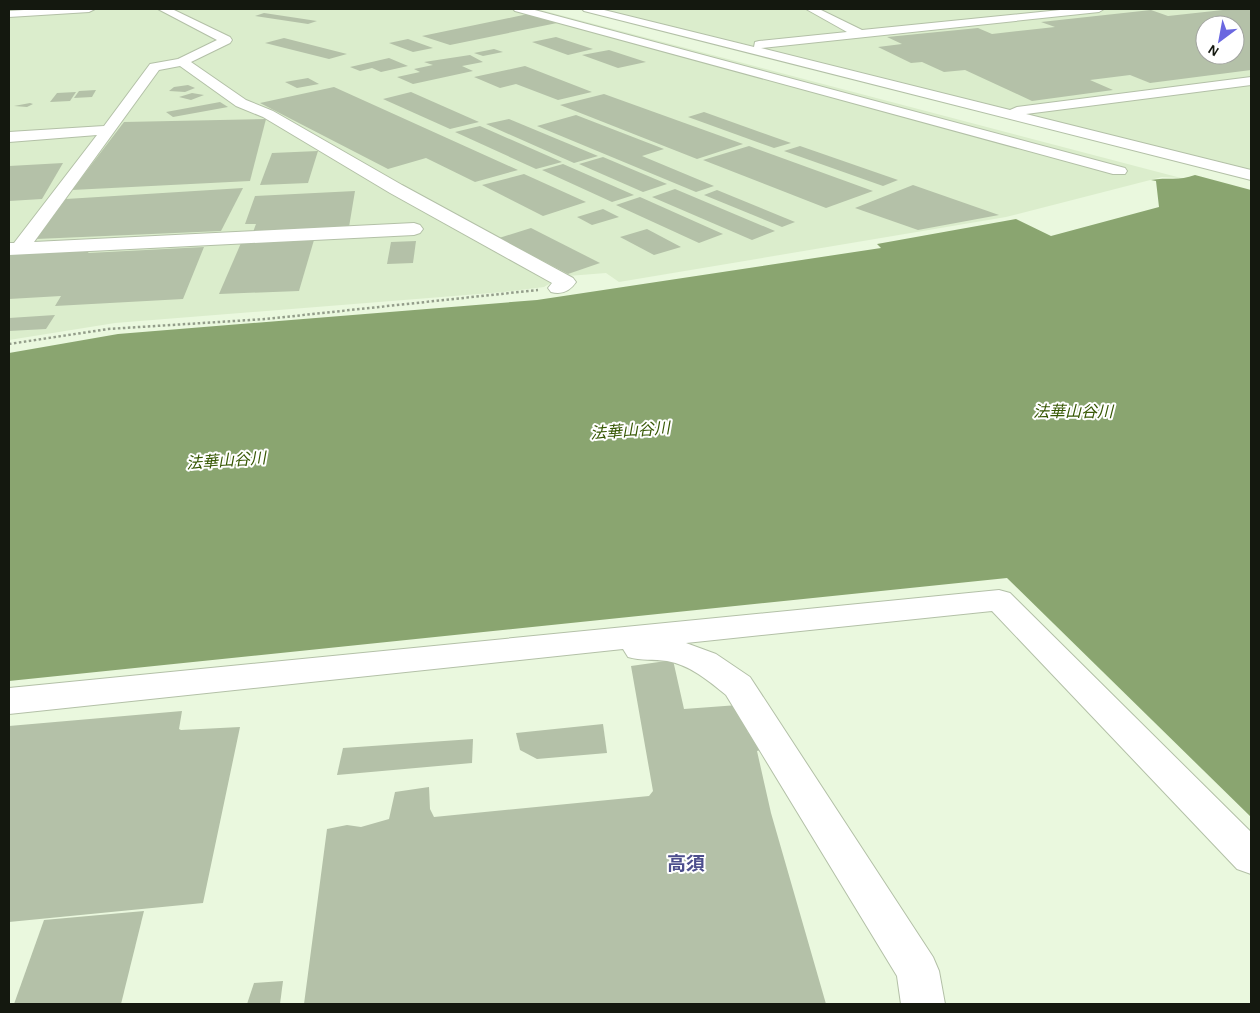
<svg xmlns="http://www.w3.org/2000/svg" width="1260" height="1013" font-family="'Alegreya Sans','Noto Sans JP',sans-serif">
	<rect width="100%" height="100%" fill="#eaf8de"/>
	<g fill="#dbedcc" fill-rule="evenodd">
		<path d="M112 9H157L213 38 215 43 176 64 236 103 262 113 554 281 544 287 504 292 115 323 9 340V16Z"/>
		<path d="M169 9H537L1181 178 1162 177 1006 217 619 282 606 273 568 276 403 188 273 111 251 103 191 64 203 55 234 40Z"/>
		<path d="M600 9H1251V178L757 47ZM1205 25H1235V55H1205Z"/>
	</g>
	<path fill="#8aa570" d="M1195 175 1251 190V817L1007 578 9 681V353L118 334 537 300 881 248 877 244 1016 219 1051 236 1159 207 1156 181 1151 180C1167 177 1179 181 1195 175Z"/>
	<g fill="#b4c1a8" fill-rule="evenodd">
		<path d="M1232 9H1251V70L1150 83 1130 75 1090 80 1113 90 1032 101 965 70 944 72 922 62 911 63 878 47 902 44 887 37 978 28 992 34 1055 27 1041 22 1151 10 1168 16ZM1205 25H1235V55H1205Z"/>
		<path d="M264 13 317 21 308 24 255 16Z"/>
		<path d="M528 14 557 23 450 45 422 36Z"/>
		<path d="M556 37 593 49 568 55 532 42Z"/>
		<path d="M284 38 347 54 329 59 265 43Z"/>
		<path d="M408 39 433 48 413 52 389 43Z"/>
		<path d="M494 49 503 52 483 56 474 53Z"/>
		<path d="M609 50 646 62 618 68 582 55Z"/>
		<path d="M470 55 483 62 462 66 473 71 413 84 397 77 420 72 414 69 433 65 424 62Z"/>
		<path d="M389 58 408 66 381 72 372 68 360 71 350 67Z"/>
		<path d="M525 66 592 92 558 100 516 84 500 88 474 77Z"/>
		<path d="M308 78 319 84 297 88 285 82Z"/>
		<path d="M188 85 195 88 185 92 169 91 174 87Z"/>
		<path d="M334 87 518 170 475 182 426 158 388 169 260 103Z"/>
		<path d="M96 90 92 97 74 98 79 91Z"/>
		<path d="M76 92 70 101 50 102 57 93Z"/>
		<path d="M411 92 479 122 450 129 383 99Z"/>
		<path d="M192 93 204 95 191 100 179 97Z"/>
		<path d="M604 94 743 144 697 159 560 105Z"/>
		<path d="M220 102 228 107 173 117 166 112Z"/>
		<path d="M30 103 33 104 27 107 14 106Z"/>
		<path d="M704 112 791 143 774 148 688 117Z"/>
		<path d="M576 115 664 149 642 156 714 186 696 192 537 126Z"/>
		<path d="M266 119 250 181 72 190 124 122Z"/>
		<path d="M509 119 598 156 574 163 486 124Z"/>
		<path d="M480 126 562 162 536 169 455 132Z"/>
		<path d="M749 146 873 191 826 208 703 160Z"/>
		<path d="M800 146 898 180 883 186 784 151Z"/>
		<path d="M318 151 308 183 260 185 272 153Z"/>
		<path d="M603 157 667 184 643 192 579 164Z"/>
		<path d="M63 163 42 199 9 201V166Z"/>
		<path d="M563 164 634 195 612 202 542 170Z"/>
		<path d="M524 174 586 202 543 216 482 185Z"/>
		<path d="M913 185 999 215 918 230 855 208Z"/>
		<path d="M243 188 221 231 36 239 66 199Z"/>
		<path d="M675 189 775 231 752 240 652 197Z"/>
		<path d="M717 190 795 222 782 227 704 195Z"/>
		<path d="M355 191 349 227 253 232 256 224H245L255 196Z"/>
		<path d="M640 197 723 234 699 243 616 205Z"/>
		<path d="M603 209 619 217 592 225 577 217Z"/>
		<path d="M531 228 600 263 568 274 499 238Z"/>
		<path d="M647 229 681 247 654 255 620 237Z"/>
		<path d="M314 240 299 291 219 294 241 243Z"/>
		<path d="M416 241 413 263 387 264 391 242Z"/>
		<path d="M204 247 183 299 55 306 61 296 9 299V252L91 248 88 253Z"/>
		<path d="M55 315 46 329 9 331V318Z"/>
		<path d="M673 660 684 709 738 705 741 706 748 733 764 734 768 748 757 751 771 813 826 1004H304L327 829 347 825 361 827 389 819 395 792 429 787 430 809 434 817 649 796 653 791 631 666Z"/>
		<path d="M182 711 179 729 181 730 240 727 203 903 9 922V726Z"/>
		<path d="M603 724 607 753 537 759 520 750 516 733Z"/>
		<path d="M473 739 472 763 337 775 343 748Z"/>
		<path d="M144 911 121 1004H14L44 920Z"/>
		<path d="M283 981 280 1004H247L254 983Z"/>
	</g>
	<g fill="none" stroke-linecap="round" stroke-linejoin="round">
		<g stroke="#b3c0a7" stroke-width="2">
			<g id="minor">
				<path d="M39 9H95L89 12 9 17V11Z"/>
				<path d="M158 9H172L230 37 232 40 230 43 191 62 246 100 273 111 402 185 573 278 576 282C570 291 562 295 551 292L548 288 552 283 390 193 263 117 236 106 180 66 159 70 34 242 414 223 420 225 423 229 420 233 414 235 9 255V243H14L97 135 9 142V132L104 126 150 64 178 59 217 40Z"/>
				<path d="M513 9H531L1125 168 1127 171 1125 174H1113L515 11Z"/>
				<path d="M582 9H600L754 47 755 42 759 41 847 32 806 9H819L862 30 1070 9H1104L1099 12 761 48 1010 110 1017 107 1251 77V85L1026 114 1251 170V180L584 11Z"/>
				<path d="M999 590 1010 593 1251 832V874L1237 869 992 611 686 643 716 654 750 677 933 957 939 971 945 1004H901L897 976 726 695C709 681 690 665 667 661 654 659 641 661 628 657L623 649 9 714V688Z"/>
			</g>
		</g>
		<path stroke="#939d8a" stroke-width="2.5" stroke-dasharray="2.5 2.5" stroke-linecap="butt" d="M9 344 108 329 266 319 538 290"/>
		<use href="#minor" fill="#fff" fill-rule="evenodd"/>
	</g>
	<g text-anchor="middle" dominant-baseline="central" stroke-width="4" stroke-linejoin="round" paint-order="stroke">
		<g font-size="16" font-style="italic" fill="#375804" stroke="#fff">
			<text x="1073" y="412">法華山谷川</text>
			<text transform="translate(630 431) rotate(-4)">法華山谷川</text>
			<text transform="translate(226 461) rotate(-4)">法華山谷川</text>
		</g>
		<g font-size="19" font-weight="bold" fill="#4d4f8d" stroke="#fff">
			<text x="686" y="864">高須</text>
		</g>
	</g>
	<rect width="1260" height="1013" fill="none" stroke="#14180f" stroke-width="20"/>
	<g transform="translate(1220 40) rotate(212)"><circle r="24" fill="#ffffff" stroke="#a1a39f"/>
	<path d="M0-4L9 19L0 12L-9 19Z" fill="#6a67e0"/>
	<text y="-8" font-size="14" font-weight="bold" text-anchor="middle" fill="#14180f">N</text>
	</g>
</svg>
